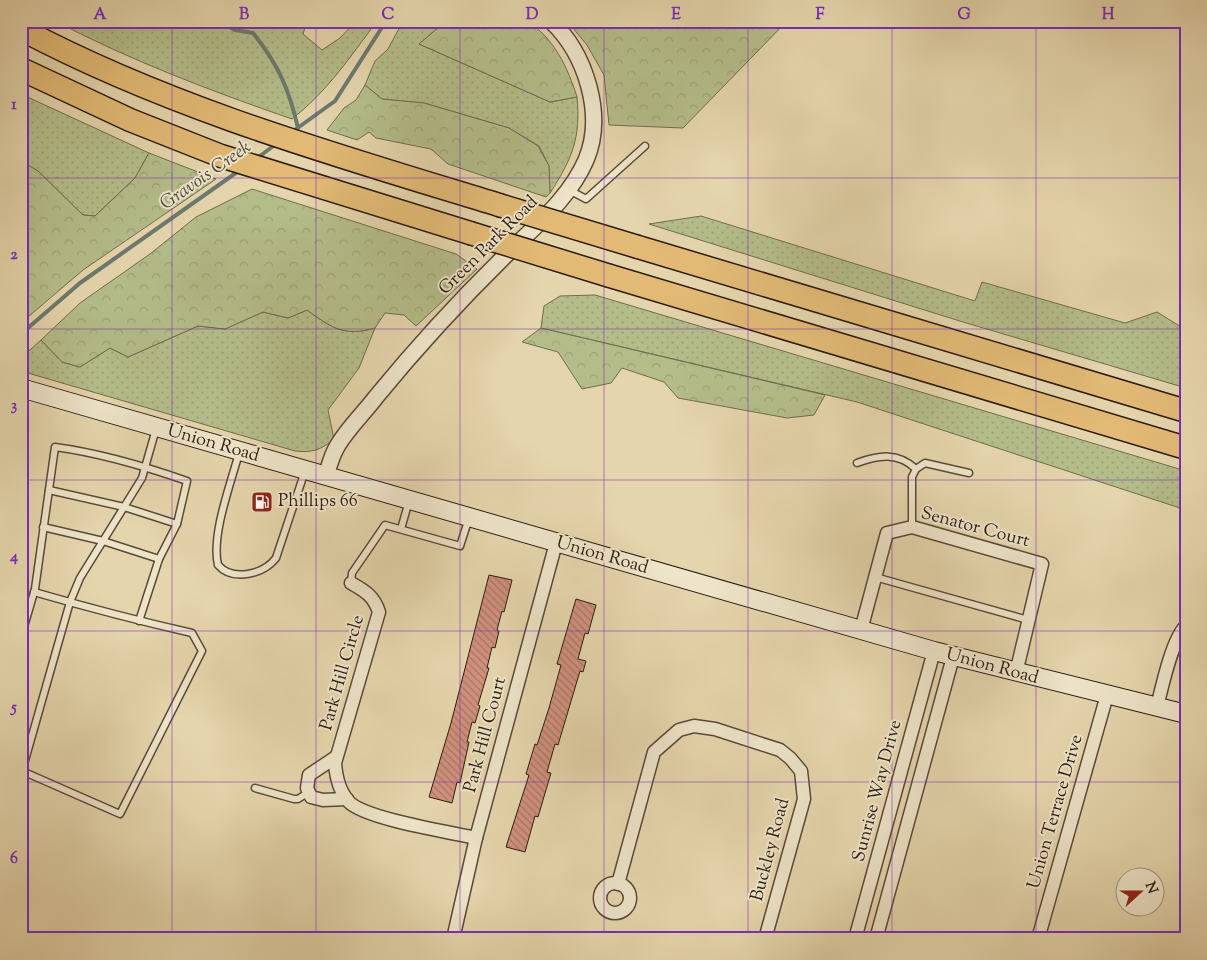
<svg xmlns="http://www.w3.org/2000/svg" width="1207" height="960" font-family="'Sorts Mill Goudy',serif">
	<defs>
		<pattern id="grass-dots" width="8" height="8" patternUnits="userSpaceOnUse" patternTransform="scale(1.25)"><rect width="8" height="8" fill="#b4bd8a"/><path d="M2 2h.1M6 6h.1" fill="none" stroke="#9ba276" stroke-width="1.8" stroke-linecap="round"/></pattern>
		<pattern id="forest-crowns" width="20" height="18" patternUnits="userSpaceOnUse" patternTransform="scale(1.25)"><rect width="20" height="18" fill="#b4bd8a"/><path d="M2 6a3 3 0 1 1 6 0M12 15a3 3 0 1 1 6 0" fill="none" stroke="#9ba276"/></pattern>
		<pattern id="building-back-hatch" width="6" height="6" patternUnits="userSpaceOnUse" patternTransform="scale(1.25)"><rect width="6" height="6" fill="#d0917e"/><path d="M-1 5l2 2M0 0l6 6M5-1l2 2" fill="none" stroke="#a97666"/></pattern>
	</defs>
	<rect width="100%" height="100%" fill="#e5d5ac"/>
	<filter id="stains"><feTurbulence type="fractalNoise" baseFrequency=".004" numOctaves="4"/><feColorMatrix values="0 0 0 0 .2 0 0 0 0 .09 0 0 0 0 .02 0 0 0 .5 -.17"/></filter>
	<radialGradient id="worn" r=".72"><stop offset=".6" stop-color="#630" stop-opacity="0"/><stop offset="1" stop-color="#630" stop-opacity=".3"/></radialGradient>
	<g fill="url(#grass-dots)" stroke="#706c4e">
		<path d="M55 21H307L303 34 322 50 340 38 356 21H374L371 29C347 62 324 94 292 119 211 91 132 61 55 21Z"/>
		<path d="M403 21H446L419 44 550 102 577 97C581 138 572 159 550 193L549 166 539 146 509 128 424 103 382 99 365 85 375 61 388 49Z"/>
		<path d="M21 94 149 153 135 178 95 216 83 215 38 171 21 161Z"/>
		<path d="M701 216 975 301 982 282 1125 323 1157 312 1186 330V388L963 322 649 224Z"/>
		<path d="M595 295 1186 471V510L857 402 541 328 544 306 560 296Z"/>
		<path d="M307 310C332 328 344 337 375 328L359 368 328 410 334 439C321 450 312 453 295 451L21 371V358L41 340 62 362 80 367 110 348 128 357 198 326 225 329 263 312 288 318Z"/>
	</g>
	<g fill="url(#forest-crowns)" stroke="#706c4e">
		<path d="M446 21H527C554 38 568 68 577 97L550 102 419 44Z"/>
		<path d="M567 21H787L683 128 609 125 604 75 587 45Z"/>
		<path d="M365 85 382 99 424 103 509 128 538 146 549 166 550 193 546 197 448 164 431 149 376 138 369 132 357 140 327 130 344 108 356 100Z"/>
		<path d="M149 153 216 179 83 270 21 323V161L38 171 83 215 95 216 135 178Z"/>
		<path d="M252 189 456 254 477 269 416 326 404 315 385 313 375 328C344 337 332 328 307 310L288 318 263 312 225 329 198 326 128 357 110 348 80 367 62 362 41 340 80 303 150 254 196 217Z"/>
		<path d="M541 328 825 395 814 415 787 418 678 398 664 382 622 368 611 383 582 389 558 352 522 342Z"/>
	</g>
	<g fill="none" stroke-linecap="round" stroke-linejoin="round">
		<g stroke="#6c7a6f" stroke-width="4">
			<path d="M217 21 235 30 253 33C278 64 289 89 298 128"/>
			<path d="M292 132 335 101 386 21"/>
			<path d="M256 159 276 144"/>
			<path d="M21 334 80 283 240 170"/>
		</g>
	</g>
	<g fill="url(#building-back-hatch)" stroke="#2c1c12">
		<path d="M489 575 512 580 504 612 502 611 497 630 499 631 495 648 492 647 487 668H489L478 705 480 706 475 723 472 722 467 742H469L460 783 457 782 452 803 429 797 451 723Z"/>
		<path d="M576 599 596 605 588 634 585 633 578 659 586 661 583 672 580 671 558 745 555 744 547 772 551 773 538 817 535 816 525 852 506 847 529 775 526 774 535 744 537 745 549 708 561 665 557 664Z"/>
	</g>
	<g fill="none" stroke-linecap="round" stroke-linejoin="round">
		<g stroke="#5a4a38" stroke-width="9">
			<g id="service">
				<path d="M569 190 586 199 645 146"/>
				<path d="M239 453C231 483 211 535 218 565 233 582 264 574 276 558L305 471"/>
				<path d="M857 463C879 455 898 452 916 469"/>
				<path d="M49 490 124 507 177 524"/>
				<path d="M43 527 103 541 159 559"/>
				<path d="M912 527V477L916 469 925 463 969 473"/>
				<path d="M401 529 409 501"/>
				<path d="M875 577 1028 620"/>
				<path d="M351 583 352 573 385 525 460 546 469 518"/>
				<path d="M34 592C86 607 139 621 192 633L202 651 120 814 22 771 70 602 80 578 142 478 156 429"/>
				<path d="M21 637 35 589 55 447C100 453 144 466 187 481L177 524 159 559 139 621"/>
				<path d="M255 788 294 799H298L309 792"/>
			</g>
		</g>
		<g stroke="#5a4a38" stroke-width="15">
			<g id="minor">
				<path d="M351 583C365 591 374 596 379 612L335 763C336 778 339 791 349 802 366 819 449 832 476 838"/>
				<path d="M861 630 887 533 912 527 1042 564 1016 673"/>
				<path d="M1157 707C1162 687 1172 639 1186 626"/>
				<path d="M336 757 309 775 307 788 311 797 323 800 347 799"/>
				<circle cx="615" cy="898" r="15"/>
				<path d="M618 884 654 752 679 730 694 726 715 729 780 750 790 758 801 771 804 799 765 939"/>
				<path d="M453 939 476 838 556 543"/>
				<path d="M855 939 934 651"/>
				<path d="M876 939 953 657"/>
				<path d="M1038 939 1107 695"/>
			</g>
		</g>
		<g stroke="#5a4a38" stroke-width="18">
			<path id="tertiary" d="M326 476C329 466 332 454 338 445 348 428 364 413 376 397 417 347 460 300 506 255 535 226 569 199 586 160 605 115 586 54 551 21"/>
		</g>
		<g stroke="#2c1c12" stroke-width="20">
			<path id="secondary" d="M21 388 934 651 1186 714"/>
		</g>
		<g stroke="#2c1c12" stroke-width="25">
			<g id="motorway">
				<path d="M21 29C172 109 336 155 499 205"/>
				<path d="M21 69 130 120 221 156 470 233"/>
				<path d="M638 247 1186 411"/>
				<path d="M610 276 1186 448"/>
			</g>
		</g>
		<use href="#service" stroke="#eee4c9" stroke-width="6"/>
		<use href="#minor" stroke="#eee4c9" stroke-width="12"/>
		<use href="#tertiary" stroke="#eee4c9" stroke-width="15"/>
		<use href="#secondary" stroke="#eee4c9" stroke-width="18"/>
		<use href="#motorway" stroke="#e2ba76" stroke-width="22"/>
		<g stroke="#2c1c12" stroke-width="25" stroke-linecap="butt">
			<g id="motorway-bridge">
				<path d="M499 205 638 247"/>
				<path d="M470 233 610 276"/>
			</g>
		</g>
		<use href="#motorway-bridge" stroke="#e2ba76" stroke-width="22"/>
	</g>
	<path fill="none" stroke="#7b2cbf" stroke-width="1" stroke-opacity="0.55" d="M172 21V939M316 21V939M460 21V939M604 21V939M748 21V939M892 21V939M1036 21V939M21 178H1186M21 329H1186M21 480H1186M21 631H1186M21 782H1186"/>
	<defs>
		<g id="fuel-square" transform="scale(1.125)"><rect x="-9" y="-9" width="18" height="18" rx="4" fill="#8f2418" stroke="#eee4c9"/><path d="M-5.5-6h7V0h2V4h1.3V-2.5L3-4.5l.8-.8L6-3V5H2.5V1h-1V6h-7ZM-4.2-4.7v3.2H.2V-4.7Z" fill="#fff"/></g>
	</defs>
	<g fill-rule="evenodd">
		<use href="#fuel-square" x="262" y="502"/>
	</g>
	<g text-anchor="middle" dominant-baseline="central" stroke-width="4" stroke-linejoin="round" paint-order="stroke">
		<g font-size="18" fill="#2c1c12" stroke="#eee4c9">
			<text transform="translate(489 246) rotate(-45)">Green Park Road</text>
			<text transform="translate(213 444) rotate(16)">Union Road</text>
			<text transform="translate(975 528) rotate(15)">Senator Court</text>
			<text transform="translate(602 556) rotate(16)">Union Road</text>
			<text transform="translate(992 667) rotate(15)">Union Road</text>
			<text transform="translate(343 673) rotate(-74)">Park Hill Circle</text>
			<text transform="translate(486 735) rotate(-75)">Park Hill Court</text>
			<text transform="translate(878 791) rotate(-75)">Sunrise Way Drive</text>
			<text transform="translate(1056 812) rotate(-74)">Union Terrace Drive</text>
			<text transform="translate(771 850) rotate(-75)">Buckley Road</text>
		</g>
		<g font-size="18" fill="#2c1c12" stroke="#eee4c9" text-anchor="start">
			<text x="278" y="502">Phillips 66</text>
		</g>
		<g font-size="19" font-style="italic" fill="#4c4b40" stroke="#eee4c9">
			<text transform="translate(206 176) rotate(-35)">Gravois Creek</text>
		</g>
	</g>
	<rect width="1207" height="960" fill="none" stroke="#e5d5ac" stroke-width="55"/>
	<g transform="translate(1140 892) rotate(69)"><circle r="24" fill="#eee4c9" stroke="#a09480"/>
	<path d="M0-4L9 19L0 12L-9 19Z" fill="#8f2418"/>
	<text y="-8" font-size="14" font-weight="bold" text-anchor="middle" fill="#2c1c12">N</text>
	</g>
	<rect x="28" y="28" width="1152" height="904" fill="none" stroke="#7b2cbf" stroke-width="2"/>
	<g font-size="16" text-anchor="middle" font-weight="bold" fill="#7b2cbf">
		<text x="100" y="19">A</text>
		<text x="244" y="19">B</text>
		<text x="388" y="19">C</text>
		<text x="532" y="19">D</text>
		<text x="676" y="19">E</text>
		<text x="820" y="19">F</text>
		<text x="964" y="19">G</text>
		<text x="1108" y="19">H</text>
		<text x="14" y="109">1</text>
		<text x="14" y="259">2</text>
		<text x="14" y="410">3</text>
		<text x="14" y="561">4</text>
		<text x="14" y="712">5</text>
		<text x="14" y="863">6</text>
	</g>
	<rect width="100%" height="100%" filter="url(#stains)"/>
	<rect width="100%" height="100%" fill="url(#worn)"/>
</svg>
